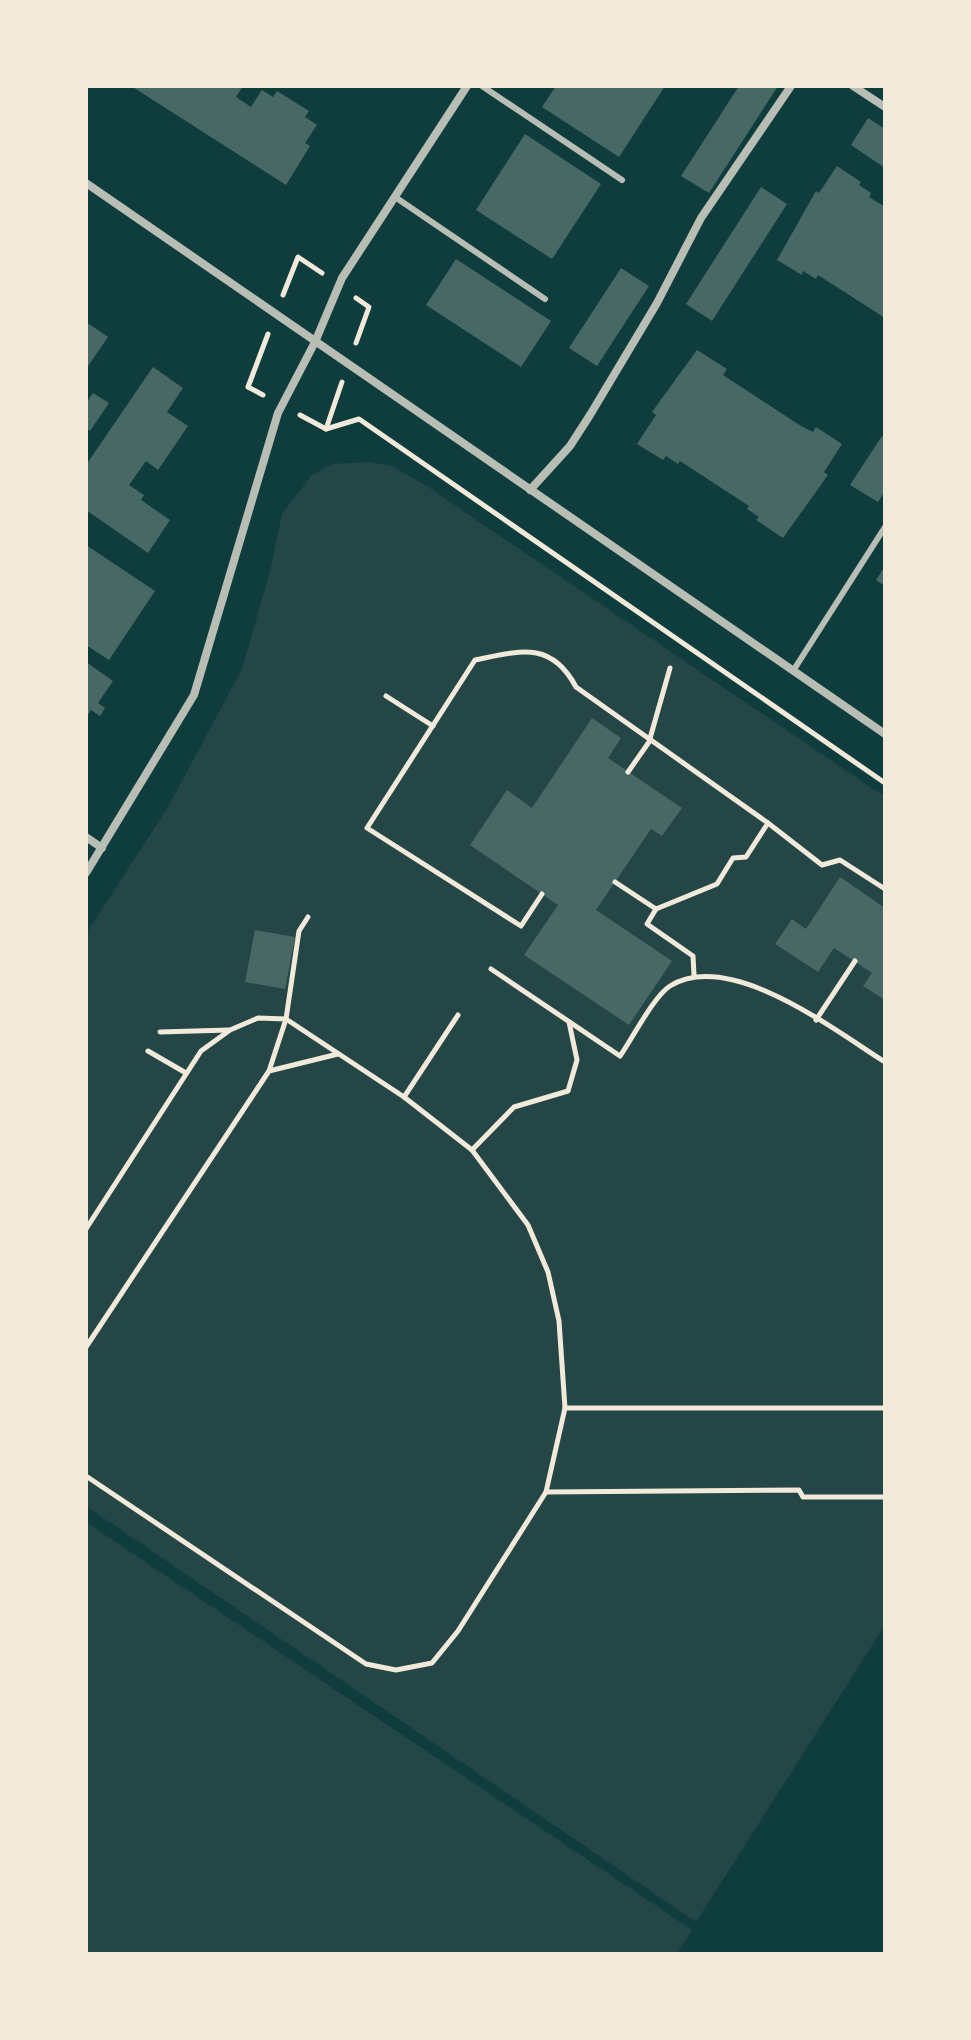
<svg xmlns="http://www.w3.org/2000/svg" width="971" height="2040" font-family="'Work Sans',sans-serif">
	<rect width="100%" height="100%" fill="#0f3d3e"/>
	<g fill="#244646">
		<path d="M369 462 392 466 425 485 885 797V1625L696 1922 86 1506V934L168 807 242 669 270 571 282 514 311 476 332 464Z"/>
		<path d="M86 1522 692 1930 677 1954H86Z"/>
	</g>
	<g fill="#486865">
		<path d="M131 86H243L236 97 251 107 262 90 273 97 277 91 309 111 305 117 317 125 305 143 310 146 286 185Z"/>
		<path d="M556 86H665L619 157 542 107Z"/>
		<path d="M739 86H778L709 193 681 176Z"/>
		<path d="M868 118 885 129V168L851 145Z"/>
		<path d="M525 134 601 184 552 259 476 210Z"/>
		<path d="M837 166 861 182 859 185 871 193 869 197 885 207V318L818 275 816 279 803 271 802 275 777 260 816 191 819 193Z"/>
		<path d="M761 187 787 204 712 321 686 304Z"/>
		<path d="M456 259 551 321 521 367 426 305Z"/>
		<path d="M621 268 649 286 597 366 569 348Z"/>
		<path d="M86 322 108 337 86 369Z"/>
		<path d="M697 350 727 369 723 375 732 381 801 426 813 432 816 427 842 444 824 472 828 475 783 538 756 520 759 517 747 509 749 506 680 461 678 464 666 456 663 460 637 444 656 415 652 412Z"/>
		<path d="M153 367 183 388 167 412 188 426 158 470 146 461 129 485 144 495 141 500 170 520 148 553 86 510V465Z"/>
		<path d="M93 393 109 403 90 431 86 428V403Z"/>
		<path d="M882 436 885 438V491L878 502 850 485Z"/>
		<path d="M86 545 155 591 109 660 86 645Z"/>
		<path d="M885 566V586L876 580Z"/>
		<path d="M86 662 113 681 98 703 105 708 100 716 91 710 86 718Z"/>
		<path d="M592 718 621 738 608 758 682 808 662 836 651 829 596 910 672 961 629 1025 524 955 558 905 470 845 507 790 532 808Z"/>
		<path d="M840 877 885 908V1000L863 986 872 973 834 948 818 972 775 944 792 919 806 929Z"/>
		<path d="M255 930 295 937 285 989 245 982Z"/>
	</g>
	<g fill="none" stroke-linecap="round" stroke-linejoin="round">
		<g stroke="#f1e9da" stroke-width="5">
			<path d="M283 295 298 257 322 273"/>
			<path d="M356 298 369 307 356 343"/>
			<path d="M263 395 248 387 268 334"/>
			<path d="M300 415 326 429 359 419 885 783"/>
			<path d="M326 429 342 382"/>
			<path d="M386 696 433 726"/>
			<path d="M628 772 649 742 670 668"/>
			<path d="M615 882 656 909 717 884 733 858 746 857 768 823"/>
			<path d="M542 894 521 926 367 828 475 660C519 651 551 640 576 687L768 823 822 865 840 860 885 889"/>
			<path d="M656 909 647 924 693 956 694 975"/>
			<path d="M308 917 299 931 286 1019 404 1097 458 1015"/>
			<path d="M491 969 620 1056C632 1039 654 996 670 986 730 949 834 1030 885 1062"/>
			<path d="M816 1020 855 961"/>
			<path d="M160 1032 229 1030"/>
			<path d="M148 1051 186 1073"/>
			<path d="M472 1150 514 1107 568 1091 577 1060 569 1022"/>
			<path d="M86 1229 201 1051 230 1030 258 1018 286 1019 269 1071"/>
			<path d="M86 1347 269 1071 338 1054"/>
			<path d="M565 1408H885"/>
			<path d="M86 1476 366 1664 396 1670 432 1663 458 1631 546 1492 565 1408 559 1321 548 1272 528 1225 472 1150 404 1097"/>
			<path d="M546 1492 799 1490 803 1497H885"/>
		</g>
		<g stroke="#b8beb3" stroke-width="6">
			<path d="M482 86 622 180"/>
			<path d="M395 197 545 299"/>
			<path d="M793 671 885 527"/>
		</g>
		<g stroke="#b8beb3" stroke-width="8">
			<path d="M853 86 885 107"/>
			<path d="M86 183 885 734"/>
			<path d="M530 490 570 446 590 415 657 303 701 218 791 86"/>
			<path d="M86 837 102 848"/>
			<path d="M86 873 194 695 278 413 315 342 342 278 467 86"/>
		</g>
	</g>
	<rect width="971" height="2040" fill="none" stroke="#f1e9da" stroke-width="176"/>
</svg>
